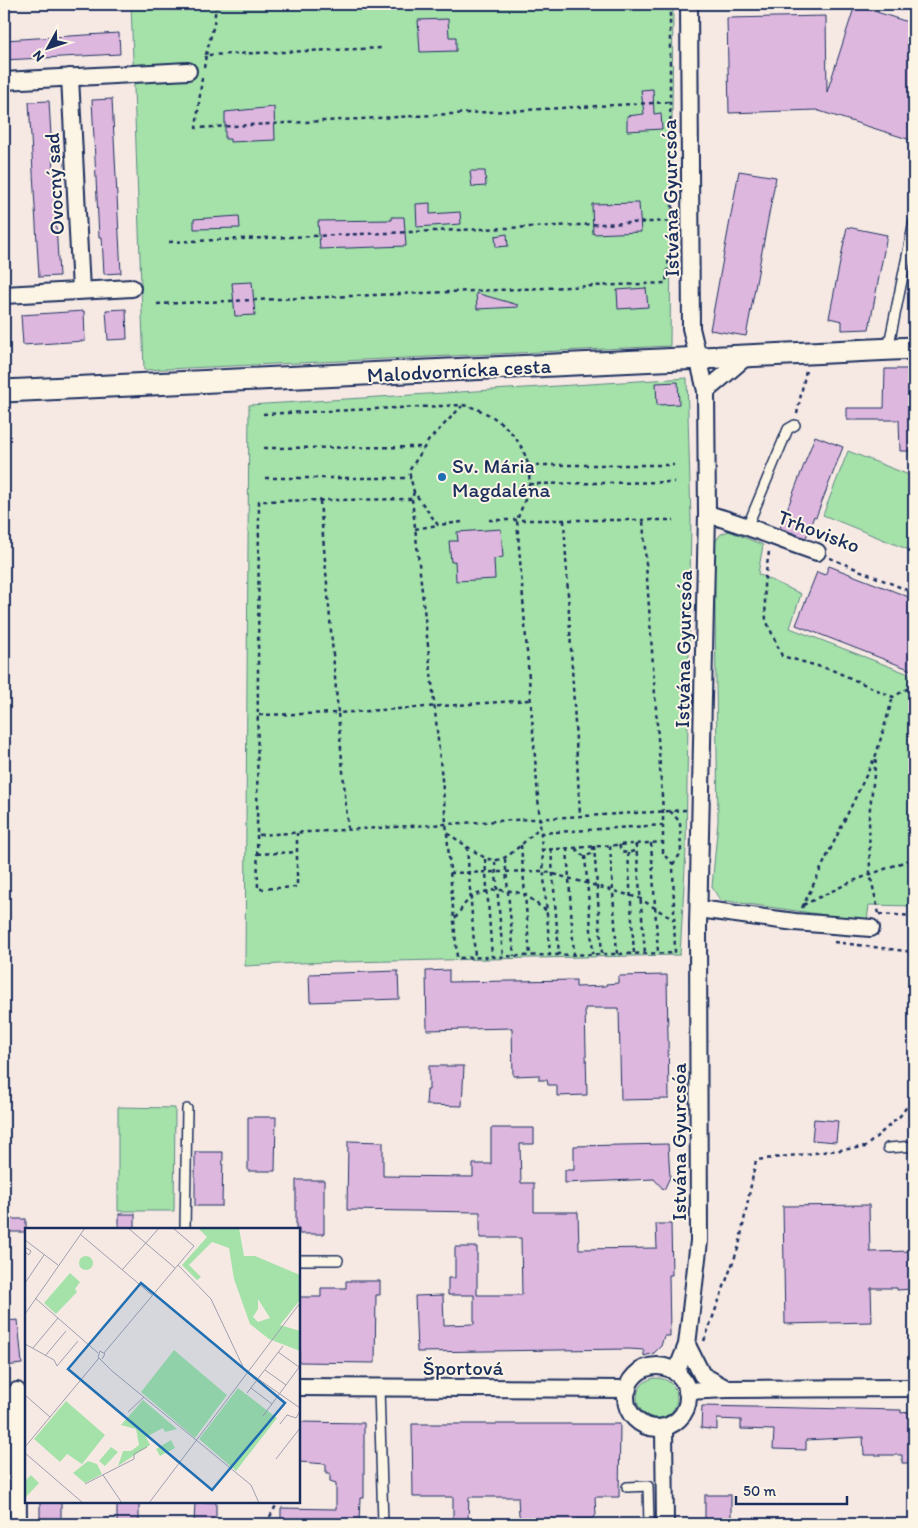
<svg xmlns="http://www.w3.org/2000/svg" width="918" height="1528" font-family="Itim,sans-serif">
	<rect width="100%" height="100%" fill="#f6e9e4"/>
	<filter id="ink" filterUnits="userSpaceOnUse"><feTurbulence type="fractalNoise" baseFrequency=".02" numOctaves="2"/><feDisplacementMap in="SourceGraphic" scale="10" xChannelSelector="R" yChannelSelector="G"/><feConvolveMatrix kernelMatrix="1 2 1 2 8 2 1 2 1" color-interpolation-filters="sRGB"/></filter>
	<g filter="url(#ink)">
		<g fill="#a5e2a9" stroke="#608884">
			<path d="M131 4H673L670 346 144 370Z"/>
			<path d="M687 378 691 520 686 850 680 955 298 963 245 966 249 405Z"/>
			<path d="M848 451 914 477V552L823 515Z"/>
			<path d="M729 531 763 545 758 574 801 594 790 628 914 676V906L869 905 867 921 720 900 712 887 718 821 714 543 721 534Z"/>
			<path d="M118 1107 175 1108 174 1211H118Z"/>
			<circle cx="657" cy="1398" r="20"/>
		</g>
		<g fill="#deb7df" stroke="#1b2f5e">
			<path d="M855 5 914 24V141L816 110 729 113 727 18 826 16 827 92Z"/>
			<path d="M448 19 449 37H456V51L420 52 418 20Z"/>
			<path d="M119 33 120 54 4 60V40Z"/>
			<path d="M653 89 654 114 661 113 662 129 627 131V116L644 114 641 90Z"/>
			<path d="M112 99 121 273 104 274 102 237H99L92 100Z"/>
			<path d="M49 101 59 276 39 277 29 102Z"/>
			<path d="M274 107 275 140 230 142V139H225V112Z"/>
			<path d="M470 171H485L486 186 472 187Z"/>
			<path d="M739 171 776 177 746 336 710 330Z"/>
			<path d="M430 203V214L460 212 461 224 417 227 416 204Z"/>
			<path d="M639 203 641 232 593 234 592 204Z"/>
			<path d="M239 216 240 228 194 229V219Z"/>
			<path d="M392 217H404L406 246 320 249 318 221 392 220Z"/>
			<path d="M847 227 887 235 869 329 842 330V321L829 318Z"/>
			<path d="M507 234 508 246 496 247 495 236Z"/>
			<path d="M252 282 255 315 235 316 232 283Z"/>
			<path d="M646 288 648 307 618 309 617 290Z"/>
			<path d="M476 293 518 305V307L477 309Z"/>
			<path d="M126 309 127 339 108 340 106 310Z"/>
			<path d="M84 311 85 341 23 345 21 315Z"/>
			<path d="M885 369H914V428H911V451H900L899 420H847V408H884Z"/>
			<path d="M678 382 679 404 657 405 656 383Z"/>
			<path d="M815 436 843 447 816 517 814 516 806 538 780 528Z"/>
			<path d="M501 529 503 557 494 559 495 579 456 581 455 561 451 562 449 541H458L457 532Z"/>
			<path d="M829 566 914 599V671L796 625 817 572 825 575Z"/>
			<path d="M449 970V982L576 980V987L606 986V984L618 983V976L667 975 669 1099 621 1100 619 1008H585L587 1095 557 1096V1085H548L547 1080H539V1075L513 1076 512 1028 427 1030 426 971Z"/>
			<path d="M398 971 399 999 310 1002 309 974Z"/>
			<path d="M429 1066H464L462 1106 426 1105 427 1090H429Z"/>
			<path d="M248 1117H276L275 1171H248Z"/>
			<path d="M814 1119 838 1121 836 1142 812 1140Z"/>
			<path d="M491 1128H534V1144H520L521 1183H534V1212H578L579 1249 657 1248 656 1224H671L672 1275H669L670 1336H664L661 1346 654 1353 644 1356V1350L629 1349 417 1352 415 1296 443 1295 444 1325 474 1324V1295H448V1278H455V1247H477V1295H522L521 1238H480V1212L347 1210 348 1141 383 1142V1176L473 1177V1164H491Z"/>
			<path d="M668 1144 670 1177 664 1190 654 1179 565 1183V1170H574V1146Z"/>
			<path d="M195 1152H223L222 1206H195Z"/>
			<path d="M296 1180H324V1234H299V1229H296Z"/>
			<path d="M869 1205 870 1252 914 1251V1287L912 1289 897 1290V1288H871L872 1322 785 1324 783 1206Z"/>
			<rect x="119" y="1214" width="16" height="15"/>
			<rect x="4" y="1219" width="22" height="13"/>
			<path d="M346 1281H380V1295H376L375 1363 299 1362V1297H321V1288H346Z"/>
			<path d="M18 1320 22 1364 4 1366V1321Z"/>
			<path d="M702 1406 901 1410V1413L910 1412V1448H914V1463H902V1455H864L863 1437 806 1440V1450L773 1449 774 1430 741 1429V1420L717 1419V1430L701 1428Z"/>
			<path d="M299 1422 364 1423V1498H360L359 1524H281V1508L336 1509V1483L330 1481V1473H326V1464L299 1462Z"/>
			<path d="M412 1424H620L619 1497H595L596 1515 592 1519H578L579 1524H536V1519H522L519 1515 518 1497H469L468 1520 464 1523H457L453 1520V1497H413Z"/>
			<rect x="705" y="1495" width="26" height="26"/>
			<rect x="40" y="1502" width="21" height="22"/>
			<rect x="117" y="1502" width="22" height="22"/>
			<path d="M195 1502H216V1524H194Z"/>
		</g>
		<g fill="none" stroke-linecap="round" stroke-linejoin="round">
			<g stroke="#1b2f5e" stroke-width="12">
				<g id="service">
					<path d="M888 349 914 222"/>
					<path d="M748 525 788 429 795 425"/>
					<path d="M888 1148 914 1146"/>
					<path d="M185 1229 187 1109"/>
					<path d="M299 1260H338"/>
					<path d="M379 1388 383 1524"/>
					<path d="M627 1487 648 1486 649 1524"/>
				</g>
			</g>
			<g stroke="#1b2f5e" stroke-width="20">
				<g id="minor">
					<path d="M70 77 81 290"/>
					<path d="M4 81 188 71"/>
					<path d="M4 295 132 288"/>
					<path d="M706 391 748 355"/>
					<path d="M707 514C745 524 780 540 817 552"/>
					<path d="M699 909 795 922 871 928"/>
					<path d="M687 1345 702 1375 727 1389"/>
					<circle cx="657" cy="1397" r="31"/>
					<path d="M676 1373 687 1345 699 1241 698 926 707 514 706 391 691 328 689 4"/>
					<path d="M299 1387 628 1389"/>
					<path d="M17 1391 18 1524"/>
					<path d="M687 1391 727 1389 914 1388"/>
					<path d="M664 1428 665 1524"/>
				</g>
			</g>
			<g stroke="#1b2f5e" stroke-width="25">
				<path id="tertiary" d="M4 391 914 348"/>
			</g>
			<g stroke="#1b2f5e" stroke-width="2.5" stroke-dasharray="4 4" stroke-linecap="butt">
				<path d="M206 55 214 24 216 4"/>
				<path d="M204 68 206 55 383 48"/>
				<path d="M202 78 196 128 670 102"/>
				<path d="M169 242 675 221"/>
				<path d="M157 304 666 283 673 221 670 102V4"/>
				<path d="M263 414 463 405C499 412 533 445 529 484 528 495 521 509 517 520L550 955 675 953 673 864 663 854V811L643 520"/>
				<path d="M797 414 806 370"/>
				<path d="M264 448 424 447"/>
				<path d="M528 465H674"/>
				<path d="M265 478H411"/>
				<path d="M529 484 675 482"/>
				<path d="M414 492 412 499 259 501 257 835 687 810"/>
				<path d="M412 499C424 611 437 722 447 833 499 867 492 873 539 828"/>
				<path d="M320 501 338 713 530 700"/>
				<path d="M489 520H674"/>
				<path d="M564 520 580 815"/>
				<path d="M462 522 438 525 414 492 409 471 429 440 462 406"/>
				<path d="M415 529 438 525"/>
				<path d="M769 552 764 585 766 620 782 656 832 670 893 697 914 685"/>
				<path d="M830 558 914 593"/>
				<path d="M259 715 338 713 348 830"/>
				<path d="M876 759 869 816 870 874 879 914"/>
				<path d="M670 811 680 822 681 853 673 864"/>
				<path d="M447 833 457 958 550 955"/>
				<path d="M540 833 663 825"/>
				<path d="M257 835 258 889 297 887V833"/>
				<path d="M651 843 658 953"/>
				<path d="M636 844 645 953"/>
				<path d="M521 845 530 956"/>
				<path d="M619 845 622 852 628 853 634 851 636 845"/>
				<path d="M594 846 602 954"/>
				<path d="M610 846 617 954"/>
				<path d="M467 847 475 957"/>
				<path d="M567 848 574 955"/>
				<path d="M576 848 579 854 585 856 591 854 593 848"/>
				<path d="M551 849 559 955"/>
				<path d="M541 850 663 842"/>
				<path d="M628 853 634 954"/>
				<path d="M257 854 297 852"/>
				<path d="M585 856 593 954"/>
				<path d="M485 859 492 957"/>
				<path d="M505 859 514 956"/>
				<path d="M495 862 503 957"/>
				<path d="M450 873 543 871 639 898 674 920"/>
				<path d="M803 905 853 881 914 858"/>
				<path d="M802 908 876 755 893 697"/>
				<path d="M879 914 914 916"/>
				<path d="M455 918C460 912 463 904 470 899 485 887 510 888 527 896 534 900 539 907 546 910"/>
				<path d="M834 942 914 952"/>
				<path d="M704 1341 739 1246 756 1160 865 1147 900 1116 914 1097"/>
				<path d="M266 1524 278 1502"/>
			</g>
			<use href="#service" stroke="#fcf5e5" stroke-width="9"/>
			<use href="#minor" stroke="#fcf5e5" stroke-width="16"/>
			<use href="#tertiary" stroke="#fcf5e5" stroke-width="21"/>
		</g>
	</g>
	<circle fill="#1f6fb2" stroke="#fcf5e5" stroke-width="2" cx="442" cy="477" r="5"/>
	<g text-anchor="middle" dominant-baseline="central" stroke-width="4" stroke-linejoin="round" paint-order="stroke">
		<g font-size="21" fill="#1b2f5e" stroke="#fcf5e5">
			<text transform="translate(54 184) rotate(-93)">Ovocný sad</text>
			<text transform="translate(670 198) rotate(-91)">Istvána Gyurcsóa</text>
			<text transform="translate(459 370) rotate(-3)">Malodvornícka cesta</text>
			<text transform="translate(819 531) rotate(21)">Trhovisko</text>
			<text transform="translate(683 649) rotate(-89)">Istvána Gyurcsóa</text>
			<text transform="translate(678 1142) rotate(-90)">Istvána Gyurcsóa</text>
			<text x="463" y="1367">Športová</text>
		</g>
		<g font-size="21" fill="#1b2f5e" stroke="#fcf5e5" text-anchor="start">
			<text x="452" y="465">Sv. Mária<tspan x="452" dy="24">Magdaléna</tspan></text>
		</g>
	</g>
	<g transform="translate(25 1228)">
		<rect width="275" height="275" fill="#f6e9e4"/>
		<path d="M173 0H214L219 28H230L275 47V72L255 97 275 103V123L244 111 225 96 209 51 204 20 187 14 164 37 176 49 172 52 157 37 182 9ZM233 71 245 90 233 94 228 89 233 81ZM54 35a7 7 0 1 1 14 0a7 7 0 1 1-14 0ZM45 45 55 54 50 61 52 64 31 86 19 75ZM149 122 202 167 170 210 116 164ZM213 160 252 190 211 243 174 211ZM118 172 152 201 140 204 138 200 121 209 125 217 93 238 98 223H106L114 217 111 201 96 197ZM41 173 80 207 57 236 42 226 35 234 9 211ZM146 212 150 220 135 228 131 221ZM86 219 93 224 80 238 74 233ZM63 233 72 236 77 246 60 255 48 245ZM6 247 14 255 0 270V253Z" fill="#a5e2a9" fill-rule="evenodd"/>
		<path fill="none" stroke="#9e9fae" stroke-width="1" d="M103 0 150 40M55 6 127 67M0 12 33 37M0 19 6 23 4 27 0 24M153 37 186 71 219 141 275 180M97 42 134 0M0 55 19 27M10 70 73 125M0 86 60 0M0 116 29 132 32 138 53 113M8 120 33 90M253 124 274 139M79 125 169 18 148 0M20 128 41 103M77 131 80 126 75 123 73 129 87 143 226 257 234 275M240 142 261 157M226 160 247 176M222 165 258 118M0 167 25 189M103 184 119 169M238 188 275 138M255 196 262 187 271 190 275 183M0 219 74 130M0 225 58 275M251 231 275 200M78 247 97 275M60 256 109 231V226L122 219M124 275 275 75"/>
		<path fill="#1f6fb2" fill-opacity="0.15" stroke="#1f6fb2" stroke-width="2.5" d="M116 55 260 175 187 262 43 141Z"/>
		<rect width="275" height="275" fill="none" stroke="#1b2f5e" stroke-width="2.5"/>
	</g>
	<rect width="918" height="1528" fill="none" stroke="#fcf5e5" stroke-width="20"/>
	<rect x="10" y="10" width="898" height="1508" fill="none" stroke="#1b2f5e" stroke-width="2" filter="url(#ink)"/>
	<g transform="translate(48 48) rotate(230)" stroke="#fcf5e5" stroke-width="4" paint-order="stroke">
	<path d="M0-4L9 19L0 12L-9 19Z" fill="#1b2f5e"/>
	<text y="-8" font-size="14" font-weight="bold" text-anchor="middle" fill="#1b2f5e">N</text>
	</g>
	<path d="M736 1496v8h111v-8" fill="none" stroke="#1b2f5e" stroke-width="2.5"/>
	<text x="743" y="1496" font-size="15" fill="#1b2f5e" stroke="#fcf5e5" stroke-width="4" paint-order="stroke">50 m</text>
</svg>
